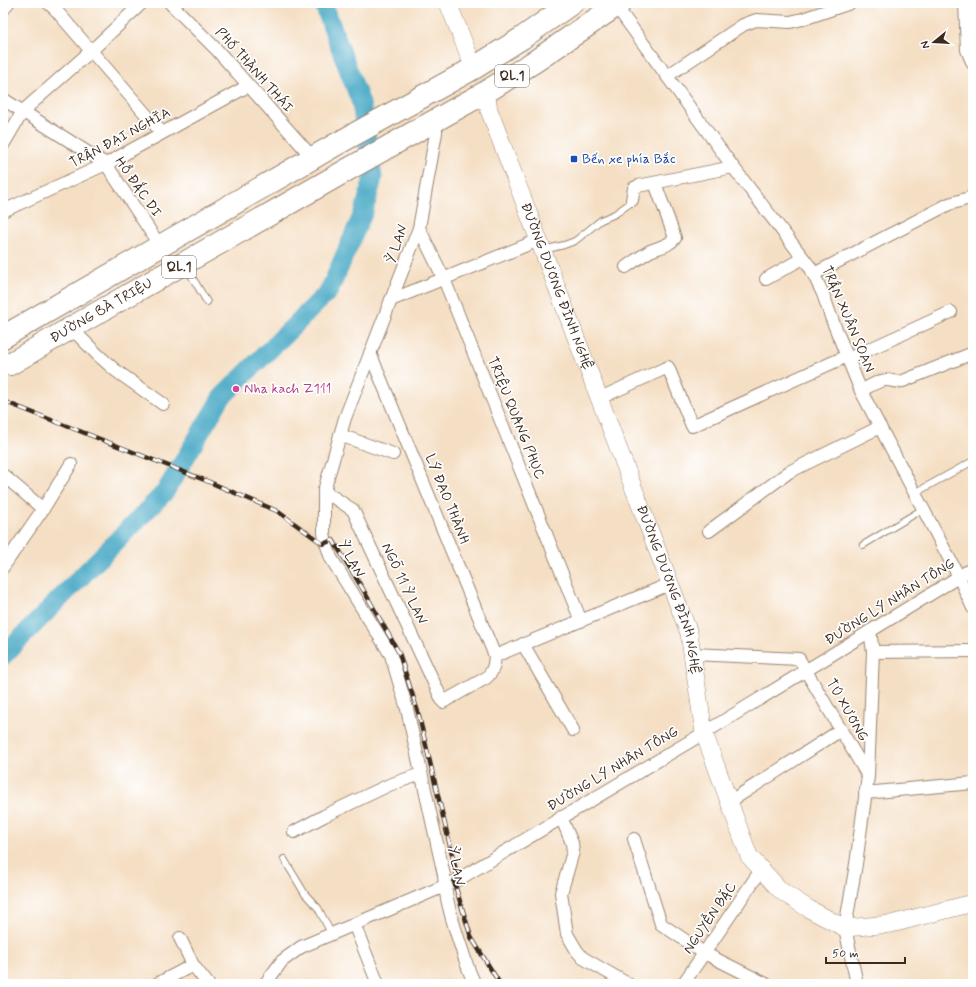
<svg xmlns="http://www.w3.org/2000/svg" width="976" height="987" font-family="Mynerve,sans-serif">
	<rect width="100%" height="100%" fill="#fff"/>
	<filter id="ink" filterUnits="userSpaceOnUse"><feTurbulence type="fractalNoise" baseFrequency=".025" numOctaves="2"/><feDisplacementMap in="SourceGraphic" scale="8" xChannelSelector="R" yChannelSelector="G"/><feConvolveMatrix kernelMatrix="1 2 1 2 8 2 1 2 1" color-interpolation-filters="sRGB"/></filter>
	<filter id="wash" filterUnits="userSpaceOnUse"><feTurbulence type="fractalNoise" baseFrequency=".012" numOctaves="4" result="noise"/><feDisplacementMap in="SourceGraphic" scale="16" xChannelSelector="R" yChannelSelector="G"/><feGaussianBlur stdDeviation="0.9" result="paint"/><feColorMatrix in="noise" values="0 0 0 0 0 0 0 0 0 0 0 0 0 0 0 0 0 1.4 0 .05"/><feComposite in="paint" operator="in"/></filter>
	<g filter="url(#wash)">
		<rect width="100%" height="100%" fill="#f5dfc4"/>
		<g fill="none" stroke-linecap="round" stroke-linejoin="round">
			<path stroke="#44a7c4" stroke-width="19" d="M3 656 165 492 221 398 329 291 364 211 373 178 361 103 323 3"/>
		</g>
	</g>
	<g filter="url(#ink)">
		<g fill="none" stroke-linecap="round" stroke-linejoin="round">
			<g stroke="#988471" stroke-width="8">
				<g id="lane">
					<path d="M543 250 564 245 575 241 601 220 615 214 629 204 632 200"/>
					<path d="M186 267 207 302"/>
					<path d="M915 493 973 461"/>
					<path d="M863 545 923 509"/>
					<path d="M284 859 305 894 318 908 331 933"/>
				</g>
			</g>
			<g stroke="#988471" stroke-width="14">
				<g id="street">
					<path d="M48 3 55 9 162 133"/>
					<path d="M170 3 217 50 313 158"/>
					<path d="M965 3 967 50 973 64"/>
					<path d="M616 6 733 167 810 267 823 294 831 317 861 391 959 577 973 608"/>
					<path d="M3 10 8 3"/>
					<path d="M667 76 743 25 756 20 790 22 803 19 850 3"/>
					<path d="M3 99 106 164 160 246"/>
					<path d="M436 120V133L419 228 345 418 324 491V533L326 543 331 558 391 655 407 709 444 875C445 900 454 926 462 950 466 962 469 973 475 984"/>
					<path d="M3 145 23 111 91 51 142 3"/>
					<path d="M632 200 634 188 638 186 733 167"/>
					<path d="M3 211 106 164 248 86"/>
					<path d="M419 228 444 279 581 621"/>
					<path d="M626 267C634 261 642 256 650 251 659 247 669 246 675 238L655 183"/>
					<path d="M814 274 949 204 973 197"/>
					<path d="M766 279 803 258"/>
					<path d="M391 300 539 240"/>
					<path d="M71 328 98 355 115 370 163 404"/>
					<path d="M848 359 951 312"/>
					<path d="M861 391C868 387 879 380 886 380 894 380 894 383 903 381L973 353"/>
					<path d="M600 398 668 367 692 426 847 356"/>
					<path d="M340 435 393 454"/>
					<path d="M3 475 43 509"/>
					<path d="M324 491 353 510 443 702 486 678C494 671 494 665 495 656L370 353"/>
					<path d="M709 531 789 472 880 427"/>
					<path d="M3 567 43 509 71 464"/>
					<path d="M523 644 573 730"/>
					<path d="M873 652 973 651"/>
					<path d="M692 654 799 659 868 776"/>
					<path d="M495 656 670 584"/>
					<path d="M865 793 973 783"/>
					<path d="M729 802 841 730"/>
					<path d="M561 817 572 843 573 852 561 893 567 934 577 951 583 958 628 984"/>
					<path d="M294 832 324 816 389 785 421 774"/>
					<path d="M634 839 661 924 704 953 766 984"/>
					<path d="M354 924 378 984"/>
					<path d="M180 938 193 965 208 984"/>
					<path d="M157 984 193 965"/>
					<path d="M265 984 282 961 301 947 454 882 704 733 973 568"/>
					<path d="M683 984 761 870"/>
					<path d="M857 984 845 928 856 864 868 776 873 652 870 631"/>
				</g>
			</g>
			<g stroke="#988471" stroke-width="18">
				<g id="secondary">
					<path d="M448 3 474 68"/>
					<path id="s1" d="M486 92 489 110 689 633 704 733 749 856 781 891 809 909 845 928 891 924 973 903"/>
				</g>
			</g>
			<g stroke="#988471" stroke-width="24">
				<g id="highway">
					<path d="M3 337 335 145 474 68 522 38 572 3"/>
					<path id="s2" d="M3 363 10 364 71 328 347 170 486 92 537 60 620 3"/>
				</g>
			</g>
			<use href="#lane" stroke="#fff" stroke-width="6"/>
			<use href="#street" stroke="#fff" stroke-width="12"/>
			<use href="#secondary" stroke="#fff" stroke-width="17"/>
			<use href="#highway" stroke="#fff" stroke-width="22"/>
			<g stroke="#3b2a1e" stroke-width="4.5">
				<path id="rail" d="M3 401 207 481 277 511 323 544 333 540 364 591 399 653 418 712 457 875 454 882 471 937 500 984"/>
			</g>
			<use href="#rail" stroke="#fff" stroke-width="3" stroke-dasharray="9" stroke-linecap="butt"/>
		</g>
	</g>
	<rect fill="#1a4fb4" stroke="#fff" stroke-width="1.5" x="570" y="155" width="8" height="8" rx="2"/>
	<circle fill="#d1479c" stroke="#fff" stroke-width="1.5" cx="236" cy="389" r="4"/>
	<g text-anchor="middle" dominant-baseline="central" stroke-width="3.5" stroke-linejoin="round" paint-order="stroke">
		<g fill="#fff" stroke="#766a62" stroke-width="1">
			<rect x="495" y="65" width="34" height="22" rx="3"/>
			<rect x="162" y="256" width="34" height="22" rx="3"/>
		</g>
		<g font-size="13" font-weight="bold" fill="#3b2a1e">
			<text x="512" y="76">QL.1</text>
			<text x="179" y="267">QL.1</text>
		</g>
		<g font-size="14" fill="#3b2a1e" stroke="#fff">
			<text transform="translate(254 70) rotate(48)">PHỐ THÀNH THÁI</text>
			<text transform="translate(120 138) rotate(-28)">TRẦN ĐẠI NGHĨA</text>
			<text transform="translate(138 187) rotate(55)">HỒ ĐẮC DI</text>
			<text transform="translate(397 244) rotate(-70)">Ỷ LAN</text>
			<text stroke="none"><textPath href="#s1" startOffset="207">ĐƯỜNG DƯƠNG ĐÌNH NGHỆ</textPath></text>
			<text stroke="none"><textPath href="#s2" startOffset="113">ĐƯỜNG BÀ TRIỆU</textPath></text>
			<text transform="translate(848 319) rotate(67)">TRẦN XUÂN SOẠN</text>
			<text transform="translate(516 418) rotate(68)">TRIỆU QUANG PHỤC</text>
			<text transform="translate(447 499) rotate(68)">LÝ ĐẠO THÀNH</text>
			<text transform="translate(351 559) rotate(62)">Ỷ LAN</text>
			<text transform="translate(404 584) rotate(65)">NGÕ 11 Ỷ LAN</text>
			<text stroke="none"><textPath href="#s1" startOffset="531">ĐƯỜNG DƯƠNG ĐÌNH NGHỆ</textPath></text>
			<text transform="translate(890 602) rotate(-32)">ĐƯỜNG LÝ NHÂN TÔNG</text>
			<text transform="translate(847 710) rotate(60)">TÚ XƯƠNG</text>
			<text transform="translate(613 769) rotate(-31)">ĐƯỜNG LÝ NHÂN TÔNG</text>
			<text transform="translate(456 866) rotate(79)">Ỷ LAN</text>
			<text transform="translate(710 918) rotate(-56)">NGUYỄN BẶC</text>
		</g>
		<g font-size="14" fill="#164399" stroke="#fff" text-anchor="start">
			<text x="582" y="159">Bến xe phía Bắc</text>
		</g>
		<g font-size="14" fill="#b23c85" stroke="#fff" text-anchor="start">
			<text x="244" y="389">Nha kach Z111</text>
		</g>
	</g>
	<rect width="976" height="987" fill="none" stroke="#fff" stroke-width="16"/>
	<g transform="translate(934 42) rotate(252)" stroke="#ffffff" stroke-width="3" paint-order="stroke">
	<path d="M0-3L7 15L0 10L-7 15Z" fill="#3b2a1e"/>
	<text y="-6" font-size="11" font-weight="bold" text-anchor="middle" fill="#3b2a1e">N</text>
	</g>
	<path d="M826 957v6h79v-6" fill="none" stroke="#3b2a1e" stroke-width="2"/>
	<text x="832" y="957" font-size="12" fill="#3b2a1e" stroke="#ffffff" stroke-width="3" paint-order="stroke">50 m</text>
</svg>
